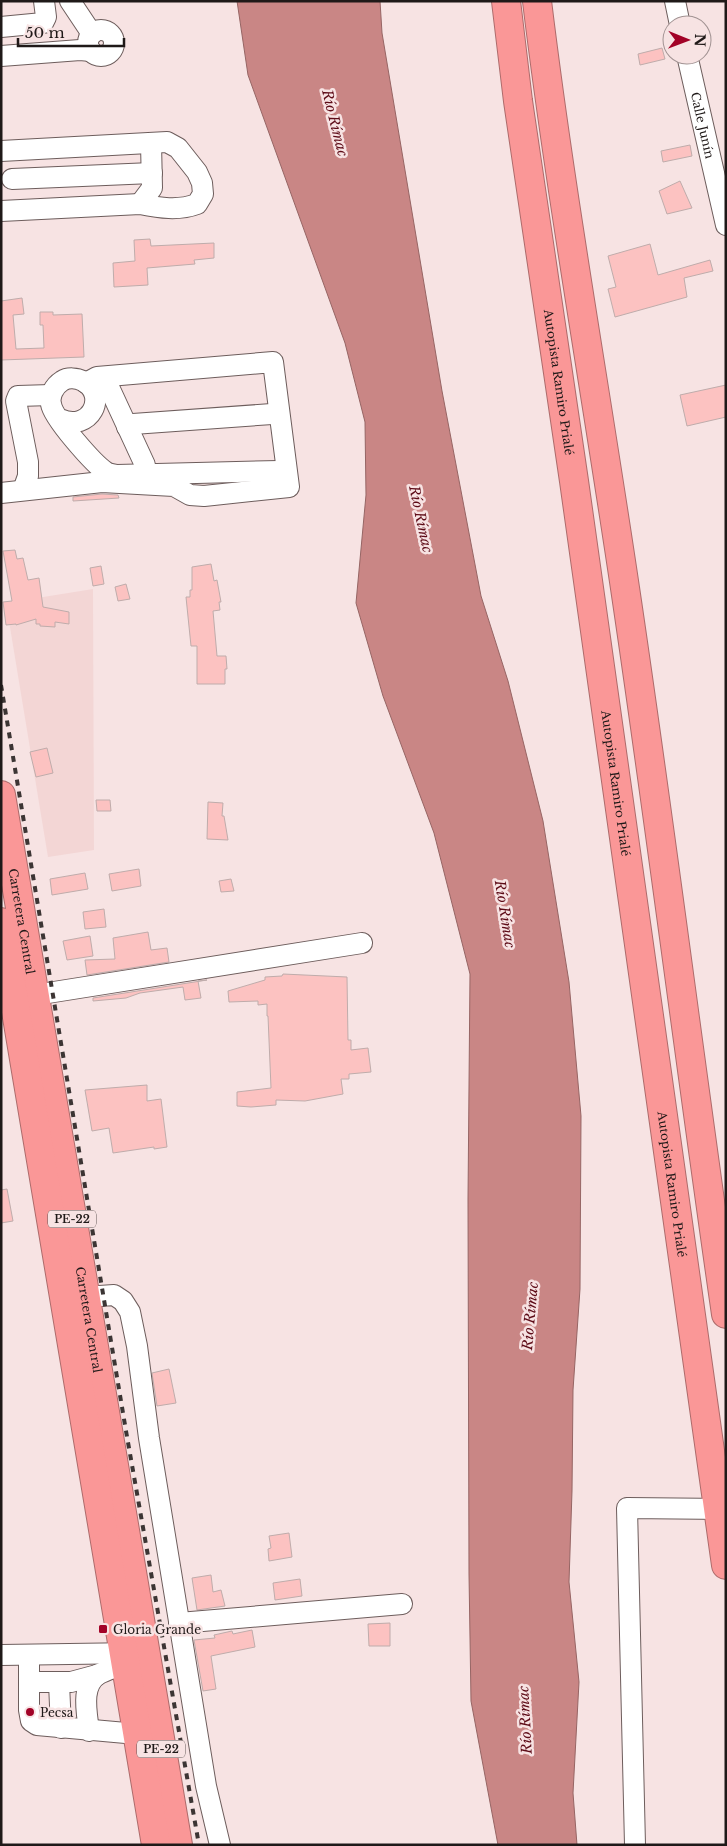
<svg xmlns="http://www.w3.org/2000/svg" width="727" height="1846" font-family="'Libre Baskerville',serif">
	<rect width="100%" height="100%" fill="#f7e3e3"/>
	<path fill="#f3d6d5" d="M93 589 94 850 48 857 6 603Z"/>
	<path fill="#c98685" stroke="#966564" d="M237 1H380L382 33 442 391 481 596 508 681 543 821 569 982 581 1116 580 1289 573 1390 572 1491 569 1582 579 1682 573 1793 577 1845H498L471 1701 469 1574 468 1199 470 974 434 833 383 696 356 603 366 495 365 422 345 343 248 75Z"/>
	<g fill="#fcc2c1" stroke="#bfacab">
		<path d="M662 48 665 59 640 65 638 54Z"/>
		<path d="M690 145 692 156 663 162 661 151Z"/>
		<path d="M680 181 692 208 667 214 659 191Z"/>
		<path d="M150 239 151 246 214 243V258L194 260 195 264 147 268 148 285 114 287 113 263 135 261 134 240Z"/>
		<path d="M650 244 658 275 710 260 713 271 684 278 687 297 615 317 608 289 616 287 608 256Z"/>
		<path d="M22 298 24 314 13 315 16 349 44 348 43 325H40V312H53V315L82 314 84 357 1 360V301Z"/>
		<path d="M726 385V417L687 426 680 395Z"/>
		<path d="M102 494 118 495 119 498 73 501V497Z"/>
		<path d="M15 550 17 559 23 558 28 580 39 578 43 607 69 612V624L55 622V627L40 626V624H36V619L16 625V624L6 625 3 602 12 601 3 551Z"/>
		<path d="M211 564 214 581 217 580 221 602H219L220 610 213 611 217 656H226L227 669H225V684H197V646H191L186 597H190V590H192V567Z"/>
		<path d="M101 566 104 584 93 586 90 568Z"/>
		<path d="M126 584 130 599 118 601 115 587Z"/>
		<path d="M47 748 53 773 36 777 30 752Z"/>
		<path d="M96 800H110L111 811H97Z"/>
		<path d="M208 802 223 803 222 816H224L228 840 207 839Z"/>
		<path d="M139 869 141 886 112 891 109 874Z"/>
		<path d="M85 873 88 889 52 895 50 879Z"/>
		<path d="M231 879 234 891 221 892 219 881Z"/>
		<path d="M104 909 106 927 85 929 83 912Z"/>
		<path d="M148 932 151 950 167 948 169 962 87 975 85 960 115 959 113 938Z"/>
		<path d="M90 936 93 956 67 960 63 941Z"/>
		<path d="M283 974 347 977 348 1040H351V1050L368 1048 371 1072 349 1074V1079H341L343 1094 305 1101 276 1100V1105L251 1107 237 1106V1092L271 1088 268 1016H267V1004L258 1005V1001L229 1002 228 991 265 980V977L282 976Z"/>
		<path d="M207 980 198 981 201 998 185 1000 183 987 140 993 126 998 93 1001V998Z"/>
		<path d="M147 1085V1101L161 1099 167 1147 154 1149V1147L113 1153 109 1128 92 1131 85 1090Z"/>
		<path d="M7 1189 13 1221 1 1223V1190Z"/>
		<path d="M169 1369 176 1403 157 1406 152 1373Z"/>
		<path d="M289 1533 292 1557 269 1561 268 1549 271 1548 269 1536Z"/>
		<path d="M211 1575 213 1592 221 1590 225 1606 197 1610 192 1578Z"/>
		<path d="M300 1579 302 1596 275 1600 273 1583Z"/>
		<path d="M390 1623V1646H369L368 1624Z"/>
		<path d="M252 1630 255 1647 211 1656 216 1689 203 1691 194 1640 215 1638 214 1635 232 1631 233 1634Z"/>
	</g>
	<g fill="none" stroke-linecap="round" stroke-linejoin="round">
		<g stroke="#6d5d5c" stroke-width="22">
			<g id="minor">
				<path d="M70 1 92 34"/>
				<path d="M675 1 680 25"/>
				<path d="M1 27 43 23 46 17 44 1"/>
				<circle cx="101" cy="43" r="13"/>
				<path id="s1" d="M687 55 726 225"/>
				<path d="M1 56 80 50 91 51"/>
				<path d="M1 151 167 142 178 148 197 172 202 183 203 194 197 204C178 211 160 208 140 204L1 211"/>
				<path d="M12 179 152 173"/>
				<path d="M140 204 152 188 151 143"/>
				<path d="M108 385 145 465"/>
				<path d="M60 419C90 433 109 395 83 381 77 378 68 377 62 381 54 386 49 396 51 404 53 418 94 464 106 472 109 474 113 474 117 475L279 471"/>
				<path d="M127 427 133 424 272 414"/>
				<path d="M23 490 28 476V462L16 401 18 396 51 395"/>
				<path d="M1 493 102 482 174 486 190 495 204 496 289 487 273 362 97 377 86 383"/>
				<path d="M35 995 362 943"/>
				<path d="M85 1297 114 1295 123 1301 130 1312 137 1346 149 1438 206 1786 220 1845"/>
				<path d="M179 1623 402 1604"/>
				<path d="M1 1655 137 1653"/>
				<path d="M29 1655V1710L31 1721 37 1725 137 1734"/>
				<path d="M29 1682H71L97 1675"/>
				<path d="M59 1683 61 1728"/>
				<path d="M89 1731C87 1713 80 1685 99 1674 107 1670 117 1667 125 1663"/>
				<path d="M635 1845 627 1508 726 1509"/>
			</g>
		</g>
		<g stroke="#ad6b6b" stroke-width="30">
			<g id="highway">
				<path id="s2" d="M506 1 518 101 574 481 726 1565"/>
				<path d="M537 1C561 198 596 392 625 588 661 830 691 1072 726 1314"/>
				<path id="s3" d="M1 795 178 1845"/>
				<path d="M1 922 156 1845"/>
			</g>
		</g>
		<use href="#minor" stroke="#fff" stroke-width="20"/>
		<use href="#highway" stroke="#fa9797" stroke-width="28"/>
		<path stroke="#3c3534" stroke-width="4" stroke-dasharray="6 6" stroke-linecap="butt" d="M1 685 126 1431 199 1845"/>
	</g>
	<g fill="#a20227" stroke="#f7e3e3" stroke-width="2">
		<rect x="98" y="1624" width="10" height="10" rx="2.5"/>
		<circle cx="30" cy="1712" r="5"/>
	</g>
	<g text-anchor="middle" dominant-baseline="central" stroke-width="5" stroke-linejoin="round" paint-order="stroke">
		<g fill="#f7e3e3" stroke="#605655" stroke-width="1">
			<rect x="48" y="1210.5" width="48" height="17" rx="4"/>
			<rect x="137" y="1740.5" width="48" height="17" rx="4"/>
		</g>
		<g font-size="11" font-weight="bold" fill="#1f1918">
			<text x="72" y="1219">PE-22</text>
			<text x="161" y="1749">PE-22</text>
		</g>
		<g font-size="12" fill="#1f1918" stroke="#f7e3e3">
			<text stroke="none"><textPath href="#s1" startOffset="72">Calle Junín</textPath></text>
			<text stroke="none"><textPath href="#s2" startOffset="385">Autopista Ramiro Prialé</textPath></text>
			<text stroke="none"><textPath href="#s2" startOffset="790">Autopista Ramiro Prialé</textPath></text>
			<text stroke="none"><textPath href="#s3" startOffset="128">Carretera Central</textPath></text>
			<text stroke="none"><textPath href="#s2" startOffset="1195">Autopista Ramiro Prialé</textPath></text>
			<text stroke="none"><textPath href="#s3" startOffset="532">Carretera Central</textPath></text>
		</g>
		<g font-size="12" fill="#1f1918" stroke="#f7e3e3" text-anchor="start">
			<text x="113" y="1629">Gloria Grande</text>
			<text x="40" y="1712">Pecsa</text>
		</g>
		<g font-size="14" font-style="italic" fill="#5d0b17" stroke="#f7e3e3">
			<text transform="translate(335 123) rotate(76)">Río Rímac</text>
			<text transform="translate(421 519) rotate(78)">Río Rímac</text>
			<text transform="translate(505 914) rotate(81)">Río Rímac</text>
			<text transform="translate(530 1316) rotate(-85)">Río Rímac</text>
			<text transform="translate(525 1720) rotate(-93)">Río Rímac</text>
		</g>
	</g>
	<rect width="727" height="1846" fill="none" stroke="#1f1918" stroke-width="5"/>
	<g transform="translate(687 40) rotate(91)"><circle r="24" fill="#f7e3e3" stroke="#a19292"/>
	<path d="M0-4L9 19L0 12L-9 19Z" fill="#a20227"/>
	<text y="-8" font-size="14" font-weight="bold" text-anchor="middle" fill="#1f1918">N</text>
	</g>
	<path d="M18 38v8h106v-8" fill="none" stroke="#1f1918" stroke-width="2.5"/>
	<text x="25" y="38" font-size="15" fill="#1f1918" stroke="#f7e3e3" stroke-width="4" paint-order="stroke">50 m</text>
</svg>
